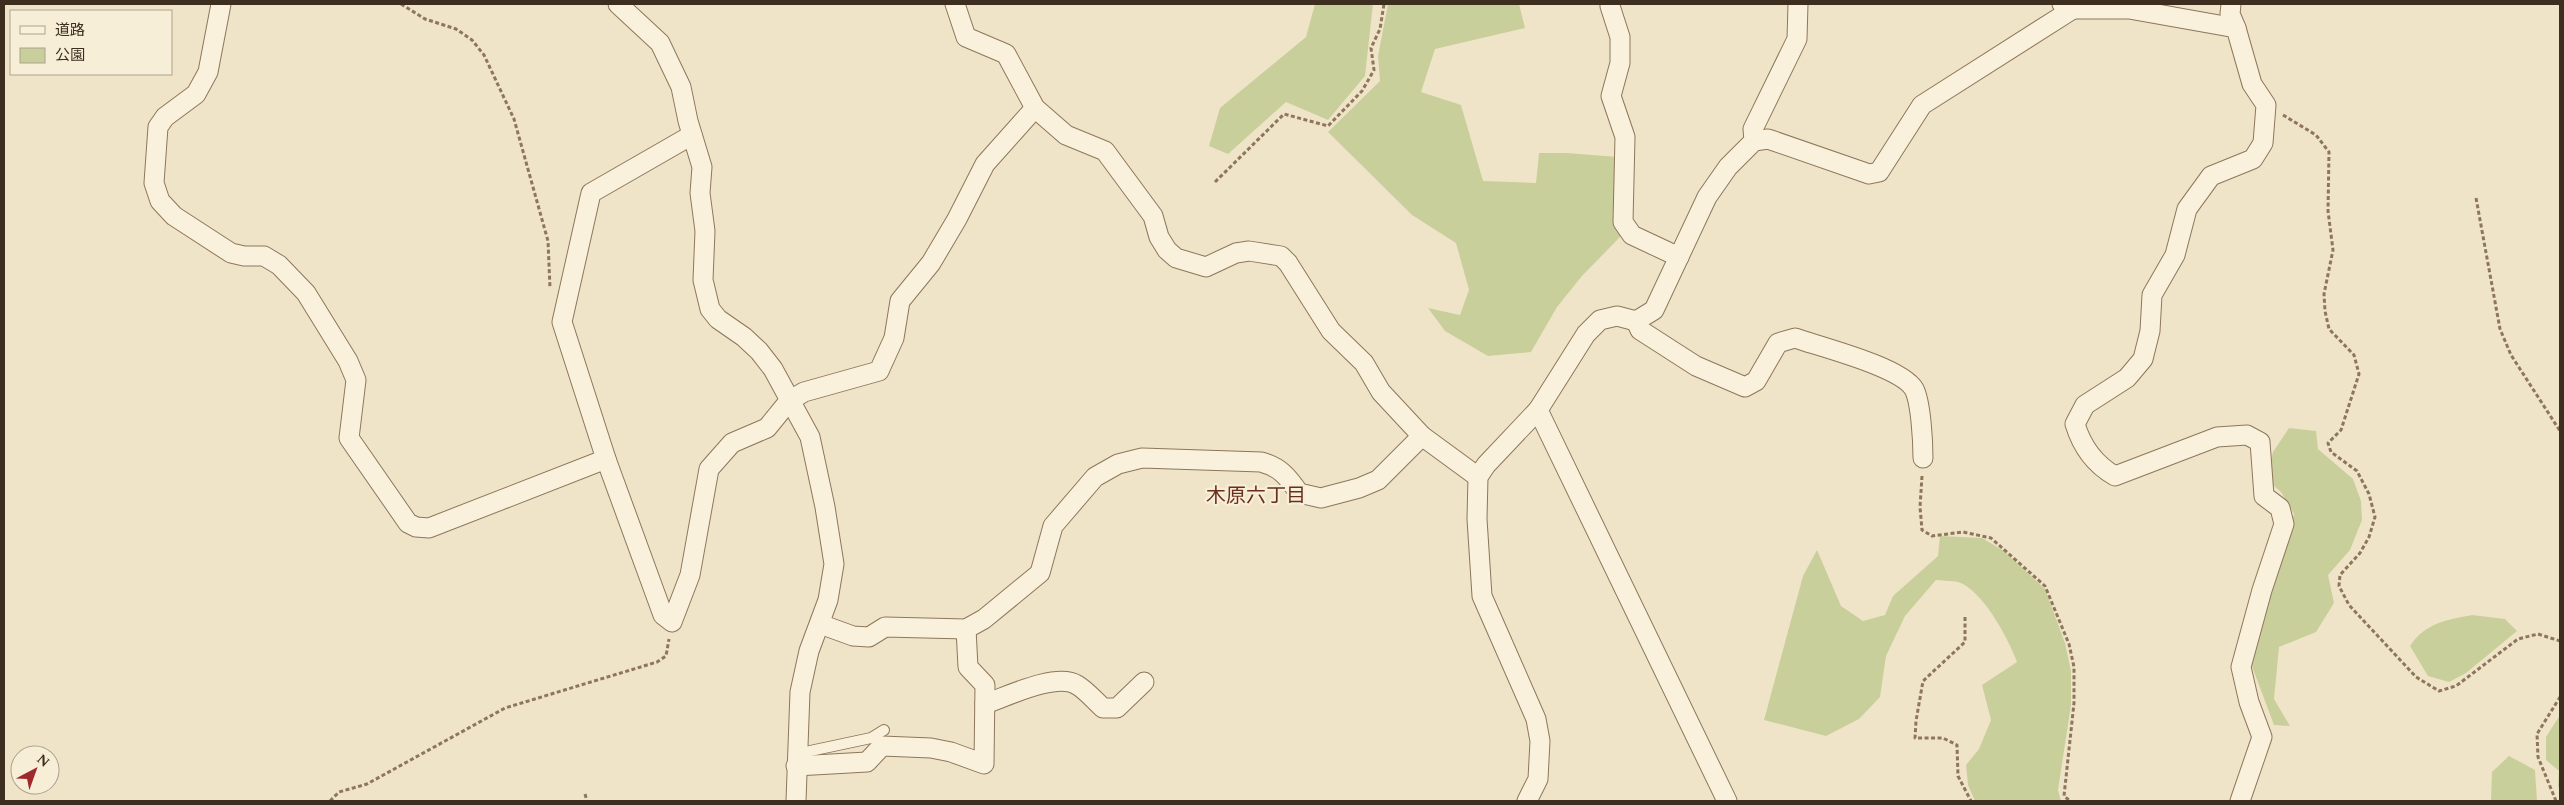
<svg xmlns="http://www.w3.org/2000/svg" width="2564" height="805" font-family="Spectral,'Noto Sans JP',serif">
	<rect width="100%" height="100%" fill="#f0e4c8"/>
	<g fill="#c9cf9b">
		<path d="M1315 4H1373L1365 76 1328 120 1286 102 1228 154 1209 146 1220 108 1306 37Z"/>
		<path d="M1388 4H1519L1525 28 1435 49 1421 92 1461 105 1483 181 1536 183 1539 153H1567L1618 157 1620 237 1582 276 1557 307 1531 352 1488 356 1445 331 1428 308 1460 315 1469 290 1456 243 1412 215 1328 132 1380 81 1378 56Z"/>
		<path d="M2289 428 2316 431 2318 449 2353 479 2361 501 2362 520 2350 550 2328 575 2334 603 2316 632 2279 647 2274 699 2290 726 2274 725 2250 661 2294 514 2281 492 2266 479 2273 452Z"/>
		<path d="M1940 536 1982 538 2004 551 2045 589 2065 643 2071 671V705L2058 790 2061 801H1975L1968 785 1966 765 1979 749 1991 720 1982 685 2017 662C2008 638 1986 597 1963 584 1956 580 1943 581 1936 580L1905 616 1886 656 1880 697 1859 719 1826 736 1764 720 1803 576 1817 550 1841 606 1863 621 1885 615 1893 596 1938 556Z"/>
		<path d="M2472 615 2505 619 2517 631 2466 673 2449 682 2428 676 2410 646C2425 623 2446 620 2472 615Z"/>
		<path d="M2560 715V791L2558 786 2559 771 2546 760V737Z"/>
		<path d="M2509 756 2535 770 2537 801H2491L2492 772Z"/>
	</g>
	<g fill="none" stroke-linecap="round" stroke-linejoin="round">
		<g stroke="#8d765c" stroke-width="12">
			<path id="lane" d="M796 754 871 738 884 730"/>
		</g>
		<g stroke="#8d765c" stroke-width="21">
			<g id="street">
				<path d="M221 4 208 72 196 94 165 117 158 127 154 183 160 201 174 216 231 253 244 256H264L279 265 306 293 348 361 356 380 349 438 408 523 416 527 429 528 606 459"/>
				<path d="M618 4 660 43 681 87 688 121 702 167 700 193 705 231 703 280 710 309 718 319 744 337 759 351 773 369 810 437 825 507 834 564 828 600 809 651 800 692 796 801"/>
				<path d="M955 4 966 37 1006 54 1035 108 1066 135 1105 151 1153 216 1159 237 1167 250 1176 258 1206 267 1236 253 1249 251 1281 256 1288 263 1331 331 1364 363 1381 392 1422 436 1478 477"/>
				<path d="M2062 4 2073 9H2129L2236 28 2252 84 2266 105 2263 143 2253 159 2211 176 2187 209 2175 255 2152 295 2150 331 2143 359 2127 378 2085 405 2075 424C2082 447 2094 464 2115 476L2217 437 2247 435 2260 442 2264 496 2280 508 2284 524 2262 590 2241 667 2249 702 2262 737 2240 801"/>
				<path d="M2231 4 2230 14 2236 28"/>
				<path d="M1610 6 1620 37V63L1611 96 1625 137 1623 222 1632 235 1679 257"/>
				<path d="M692 135 591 193 562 322 606 459 663 615 672 622 690 575 709 469 732 443 767 428 789 401 804 392 879 371 894 338 900 301 931 263 957 219 985 164 1035 108"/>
				<path d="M1754 141 1753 129 1797 39 1798 4"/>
				<path d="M1636 321 1640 330 1696 366 1745 387 1756 381 1778 343 1795 338C1821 347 1901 367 1914 389 1921 402 1923 443 1923 458"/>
				<path d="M1538 410 1727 801"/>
				<path d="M820 624 853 636 869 637 885 627 966 629 984 619 1040 573 1053 526 1095 477 1118 464 1142 458 1261 462C1280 467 1288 477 1299 493L1321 498 1359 488 1378 480 1422 436"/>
				<path d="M985 704C1006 697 1056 672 1077 685 1086 690 1095 701 1103 708H1117L1144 682"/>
				<path d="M796 766 867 762 882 746 931 748 951 752 984 764 985 685 968 667 966 629"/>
				<path d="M1527 801 1538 779 1540 741 1536 719 1482 596 1477 519 1478 477 1486 465 1538 410 1586 334 1600 320 1617 316 1636 321 1654 310 1707 197 1728 167 1754 141 1768 139 1869 174 1879 172 1922 105 2073 9"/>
			</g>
		</g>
		<g stroke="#8d765c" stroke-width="3" stroke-dasharray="4 2.5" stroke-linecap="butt">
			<path d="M401 4 425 19 456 29 472 40 484 55 514 119 548 241 550 288"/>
			<path d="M2283 115 2316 135 2329 152 2328 211 2333 250 2324 294 2325 311 2329 329 2354 355 2359 374 2341 430 2328 443 2331 452 2357 471 2369 494 2375 517 2369 537 2360 553 2340 575 2339 586 2349 605 2416 677 2439 691 2456 686 2518 639 2538 634 2560 641"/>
			<path d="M1215 182 1284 114 1328 126 1362 91 1374 70 1371 48 1380 29 1384 4"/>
			<path d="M2476 198 2500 329 2511 355 2560 431"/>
			<path d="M1922 476 1920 507 1922 530 1932 536 1963 532 1991 538 2045 586 2069 644 2074 667V703L2064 796 2070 801"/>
			<path d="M1965 617V642L1923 681 1916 721 1915 738H1943L1957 745 1958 776 1971 801"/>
			<path d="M585 794 587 801"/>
			<path d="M330 801 339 792 367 784 505 708 657 662 666 656 669 639"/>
			<path d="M2556 801 2538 757 2537 734 2560 697"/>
		</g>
		<use href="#lane" stroke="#faf1dc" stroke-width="10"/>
		<use href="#street" stroke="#faf1dc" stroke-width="19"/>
	</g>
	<g text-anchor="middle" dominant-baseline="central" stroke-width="4.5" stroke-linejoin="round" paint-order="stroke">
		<g font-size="20" fill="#6b2e1e" stroke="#f7eed8">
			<text x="1256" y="496">木原六丁目</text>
		</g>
	</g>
	<rect width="2564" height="805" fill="none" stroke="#3d2e20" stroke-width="10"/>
	<rect x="10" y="10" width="162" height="65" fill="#f7eed8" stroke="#ada18e"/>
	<rect x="20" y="26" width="25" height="8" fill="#faf1dc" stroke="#ada18e"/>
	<text x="55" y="35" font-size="15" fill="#3d2e20">道路</text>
	<rect x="20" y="48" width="25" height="15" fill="#c9cf9b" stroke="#ada18e"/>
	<text x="55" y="60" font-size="15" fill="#3d2e20">公園</text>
	<g transform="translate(35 770) rotate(41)"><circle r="24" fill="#f7eed8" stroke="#ada18e"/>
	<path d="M0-4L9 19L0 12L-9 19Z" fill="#9e2a2b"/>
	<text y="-8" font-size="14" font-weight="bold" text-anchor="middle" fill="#3d2e20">N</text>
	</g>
</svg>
